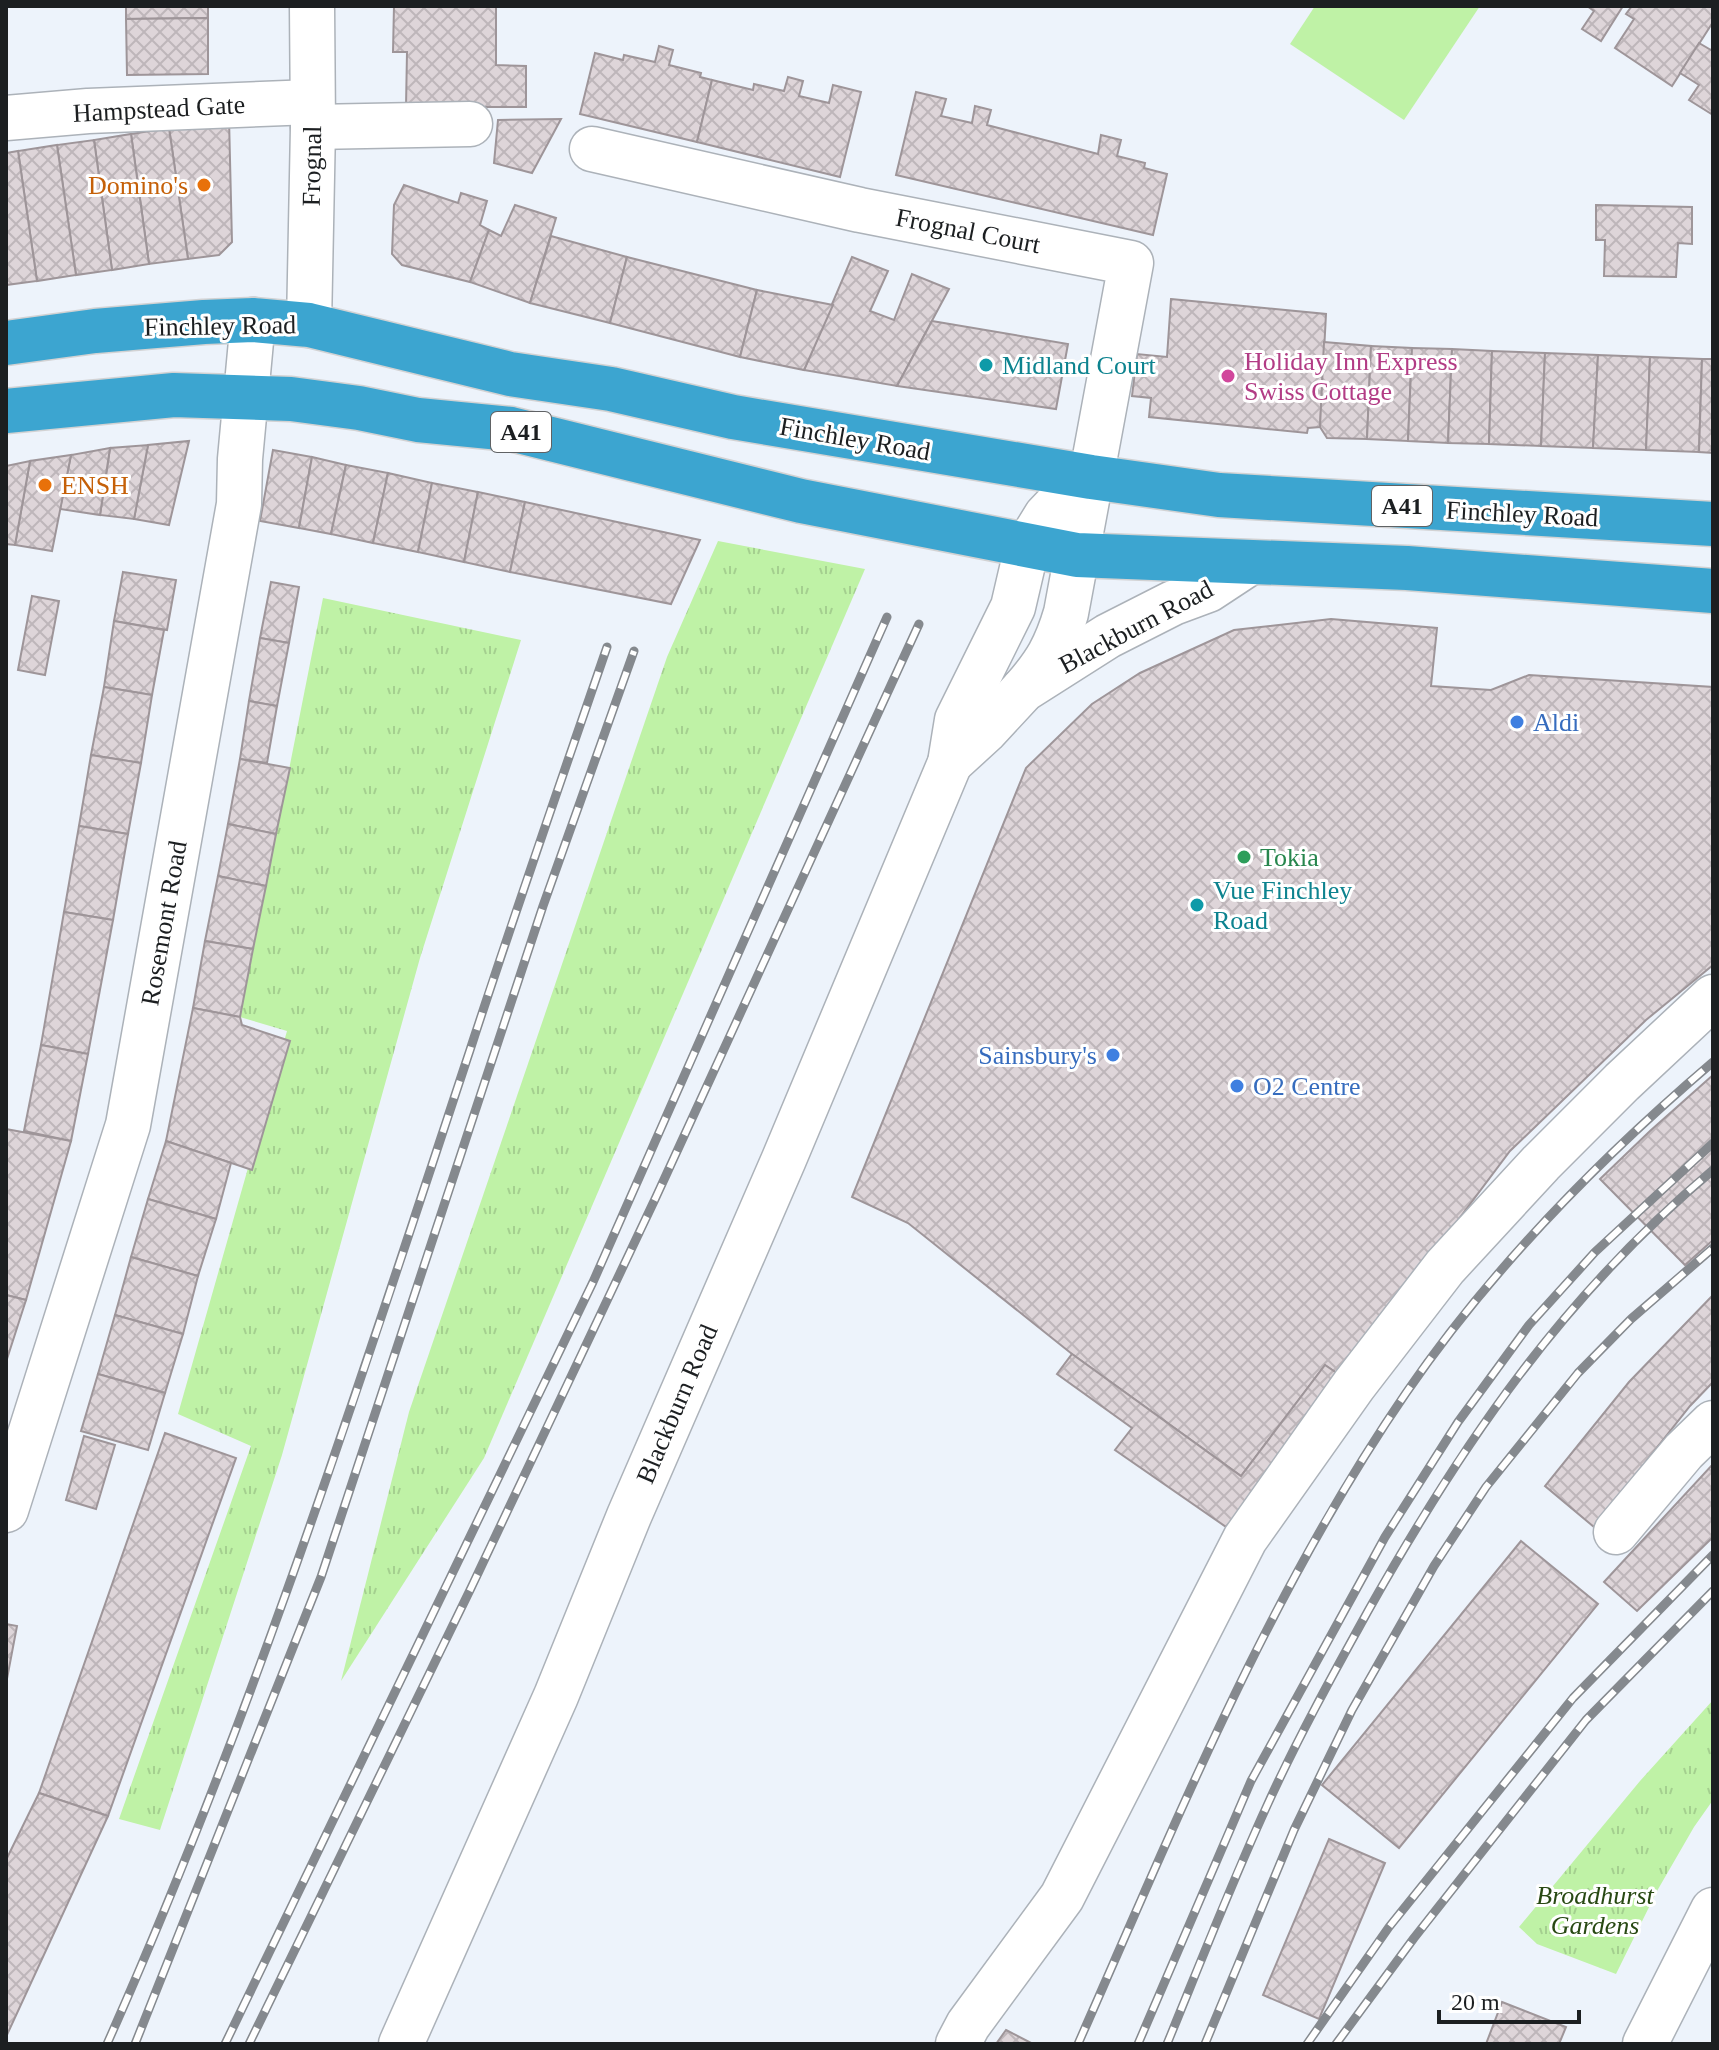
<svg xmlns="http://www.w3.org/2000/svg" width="1719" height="2050" font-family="'Times New Roman',serif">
	<defs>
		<pattern id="grass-tufts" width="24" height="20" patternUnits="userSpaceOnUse" patternTransform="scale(2)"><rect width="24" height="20" fill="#bff2a6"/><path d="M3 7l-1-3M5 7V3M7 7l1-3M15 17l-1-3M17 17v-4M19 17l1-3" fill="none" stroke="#a4cf8f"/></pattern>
		<pattern id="building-cross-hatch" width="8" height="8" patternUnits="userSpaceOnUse" patternTransform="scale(2)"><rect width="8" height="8" fill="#ded5d9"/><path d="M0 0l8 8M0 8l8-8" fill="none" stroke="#beb6ba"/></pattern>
	</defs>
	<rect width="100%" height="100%" fill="#edf3fb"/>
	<g fill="url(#grass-tufts)">
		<path d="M718 541 865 569 484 1458 341 1681 409 1412 667 657Z"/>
		<path d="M323 598 521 640 420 958 282 1455 160 1830 119 1819 251 1446 178 1414 287 1031 240 1017Z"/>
		<path d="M1713 1700V1800L1694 1827 1657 1891 1616 1974 1537 1944 1519 1927 1640 1781Z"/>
	</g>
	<path fill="#bff2a6" d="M1315 6H1480L1404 120 1290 44Z"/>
	<g fill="url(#building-cross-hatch)" stroke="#9e9599" stroke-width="2">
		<path d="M126 6H208V18L126 19Z"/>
		<path d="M394 6H496V65L526 66V107H406L407 52H393Z"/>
		<path d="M1587 6H1623L1601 41 1582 29 1594 11Z"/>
		<path d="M1632 6H1713V22L1672 86 1615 48 1634 19 1626 14Z"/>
		<path d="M208 18V74L127 75 126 19Z"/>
		<path d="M1699 43 1711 50 1713 48V115L1689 100 1699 85 1680 73Z"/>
		<path d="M659 46 673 50 669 65 701 73 700 77 712 80 697 142 580 114 595 53 623 60 624 55 655 62Z"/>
		<path d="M788 77 803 81 799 96 829 103 833 85 861 92 840 177 697 142 712 80 753 90 754 84 784 91Z"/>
		<path d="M916 92 946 99 941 116 972 123 975 106 991 110 987 125 1098 154 1101 135 1121 140 1117 156 1145 163 1144 168 1167 174 1153 235 896 175Z"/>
		<path d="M229 118 232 242 219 255 188 259 169 128Z"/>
		<path d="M561 119 532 173 494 163 498 120Z"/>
		<path d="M169 128 188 259 149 264 131 134Z"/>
		<path d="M131 134 149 264 112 270 94 140Z"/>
		<path d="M94 140 112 270 76 275 57 145Z"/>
		<path d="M57 145 76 275 37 281 18 151Z"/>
		<path d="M18 151 37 281 6 285V153Z"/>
		<path d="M404 185 458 203 461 193 487 201 480 225 489 230 470 282 402 265 392 254 394 205Z"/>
		<path d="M515 205 556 218 530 303 470 282 489 230 501 236Z"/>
		<path d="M1596 205 1692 207V244L1678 243 1676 277 1604 276 1605 240H1596Z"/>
		<path d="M551 236 627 257 610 323 530 303Z"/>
		<path d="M627 257 757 290 740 357 610 323Z"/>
		<path d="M852 257 888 271 870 311 894 320 912 274 949 289 897 386 804 370Z"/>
		<path d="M757 290 833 305 804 370 740 357Z"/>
		<path d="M1171 299 1326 314 1320 427 1308 428 1307 433 1149 417 1151 398 1132 396 1137 354 1167 357Z"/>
		<path d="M932 321 1068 344 1056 409 897 386Z"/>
		<path d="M1324 342 1371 346 1367 439 1327 438 1320 427Z"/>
		<path d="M1371 346 1412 348 1408 441 1367 439Z"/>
		<path d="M1412 348 1452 349 1448 443 1408 441Z"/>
		<path d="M1452 349 1492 351 1489 444 1448 443Z"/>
		<path d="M1492 351 1545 353 1541 446 1489 444Z"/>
		<path d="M1545 353 1598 355 1593 448 1541 446Z"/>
		<path d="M1598 355 1650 357 1646 450 1593 448Z"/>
		<path d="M1650 357 1702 359 1699 452 1646 450Z"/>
		<path d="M1702 359H1713V453L1699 452Z"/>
		<path d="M189 441 169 525 134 519 148 445Z"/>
		<path d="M148 445 134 519 100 515 110 448Z"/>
		<path d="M110 448 100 515 60 509 71 455Z"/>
		<path d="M273 450 312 457 299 528 260 521Z"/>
		<path d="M71 455 52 551 15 545 30 461Z"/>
		<path d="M312 457 346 465 331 534 299 528Z"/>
		<path d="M30 461 15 545 6 544V466Z"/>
		<path d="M346 465 388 473 373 543 331 534Z"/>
		<path d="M388 473 432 483 418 552 373 543Z"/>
		<path d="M432 483 478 492 464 562 418 552Z"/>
		<path d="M478 492 525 502 510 572 464 562Z"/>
		<path d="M525 502 700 540 671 604 510 572Z"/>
		<path d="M123 572 176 580 167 630 114 621Z"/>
		<path d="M271 582 299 587 289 643 260 638Z"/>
		<path d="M32 596 59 601 45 675 18 670Z"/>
		<path d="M1331 619 1437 628 1431 686 1491 690 1529 675 1713 687V965L1646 1020 1510 1151 1341 1376 1325 1365 1241 1476 1072 1354 908 1223 852 1197 1026 768 1092 704 1140 673 1234 630Z"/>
		<path d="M114 621 164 630 152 695 104 687Z"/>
		<path d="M260 638 289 643 277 706 249 701Z"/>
		<path d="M104 687 152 695 141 763 91 755Z"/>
		<path d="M249 701 277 706 267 763 240 759Z"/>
		<path d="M91 755 141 763 128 834 79 826Z"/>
		<path d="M240 759 290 768 276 834 228 824Z"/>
		<path d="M228 824 276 834 266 886 218 876Z"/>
		<path d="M79 826 128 834 113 920 64 912Z"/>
		<path d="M218 876 266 886 253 949 205 941Z"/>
		<path d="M64 912 113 920 88 1054 41 1045Z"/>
		<path d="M205 941 253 949 240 1017 193 1008Z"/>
		<path d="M193 1008 240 1017 242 1025 290 1041 252 1170 166 1141Z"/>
		<path d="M41 1045 88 1054 71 1141 24 1131Z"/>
		<path d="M1713 1075V1240L1685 1265 1600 1179 1650 1131Z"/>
		<path d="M6 1129 71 1141 26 1300 6 1295Z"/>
		<path d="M166 1141 231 1163 216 1219 148 1199Z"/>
		<path d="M148 1199 216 1219 198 1276 131 1257Z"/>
		<path d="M131 1257 198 1276 183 1334 115 1315Z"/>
		<path d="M6 1295 26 1300 7 1359H6Z"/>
		<path d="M1713 1295V1382L1690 1406 1594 1527 1545 1486 1629 1382Z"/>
		<path d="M115 1315 183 1334 165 1393 98 1374Z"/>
		<path d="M1072 1354 1241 1476 1325 1365 1341 1376 1229 1529 1115 1450 1132 1428 1057 1374Z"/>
		<path d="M98 1374 165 1393 148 1450 81 1431Z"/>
		<path d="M165 1433 236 1458 108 1816 39 1793Z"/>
		<path d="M84 1436 115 1445 96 1509 66 1500Z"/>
		<path d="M1713 1464V1537L1637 1611 1604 1582Z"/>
		<path d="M1521 1541 1598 1604 1399 1848 1322 1785Z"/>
		<path d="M6 1624 17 1626 6 1684Z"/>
		<path d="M39 1793 108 1816 6 2037V1860Z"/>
		<path d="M1329 1839 1385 1863 1319 2019 1263 1995Z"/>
		<path d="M1502 2002 1566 2027 1559 2044H1486Z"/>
		<path d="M1006 2030 1033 2044H996Z"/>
	</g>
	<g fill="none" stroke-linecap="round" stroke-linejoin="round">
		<g stroke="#acb2b9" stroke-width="47">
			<g id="street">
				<path d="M6 118 88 111 312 102"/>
				<path d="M313 127 470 124"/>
				<path d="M592 149 860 210 1131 263 1066 613C1056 647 1046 664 1023 690"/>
				<path d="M309 325 313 127 312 6"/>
				<path d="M950 763 985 731 1023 690 1108 636 1173 603 1208 590 1249 563"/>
				<path d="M6 1510 128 1125 239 504 240 459 253 320"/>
				<path d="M1616 1532 1684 1451 1713 1423"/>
				<path d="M401 2044 556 1696 629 1516 784 1159 950 763 957 720 1013 607 1027 547 1046 516 1067 494 1091 477"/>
				<path d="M958 2044 968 2025 1062 1897 1245 1539 1354 1385 1445 1267 1541 1163 1622 1082 1713 997"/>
			</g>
		</g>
		<g stroke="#acb2b9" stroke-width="47">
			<path id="secondary" d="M1645 2044 1713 1910"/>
		</g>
		<g stroke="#d2d2d3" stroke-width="47">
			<g id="highway">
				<path d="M6 343 95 331 204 322 253 320 309 325 510 374 611 389 733 417 1091 477 1219 495 1713 524"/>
				<path d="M6 411 174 395 291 399 359 408 418 420 511 429 801 501 1077 555 1407 568 1713 591"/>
			</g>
		</g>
		<use href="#street" stroke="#fff" stroke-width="44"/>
		<use href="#secondary" stroke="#fff" stroke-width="44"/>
		<use href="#highway" stroke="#3ca5d0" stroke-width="44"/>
		<g stroke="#85898e" stroke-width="9">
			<g id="rail">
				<path d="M107 2044C251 1721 359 1385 470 1050 514 915 561 781 607 647"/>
				<path d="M135 2044 321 1577 543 906 634 651"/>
				<path d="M225 2044 593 1282 887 617"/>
				<path d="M249 2044 471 1588 656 1197 919 624"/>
				<path d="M1078 2044C1176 1822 1268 1594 1406 1393 1491 1269 1599 1159 1713 1062"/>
				<path d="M1138 2044 1251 1781 1385 1537 1458 1422 1529 1325 1595 1252 1713 1143"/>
				<path d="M1167 2044C1199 1966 1230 1887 1265 1810 1296 1741 1332 1676 1368 1611 1463 1442 1563 1296 1713 1170"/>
				<path d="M1205 2044 1294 1830 1352 1710 1434 1566 1486 1487 1578 1373 1631 1319 1713 1248"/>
				<path d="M1307 2044 1389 1927 1573 1698 1713 1555"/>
				<path d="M1336 2044 1414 1938 1586 1720 1713 1591"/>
			</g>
		</g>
		<use href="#rail" stroke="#fff" stroke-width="6" stroke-dasharray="18" stroke-linecap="butt"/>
	</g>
	<g fill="#e8710a" stroke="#fff" stroke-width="3">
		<circle cx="204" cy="185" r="8"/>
		<circle cx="45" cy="485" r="8"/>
	</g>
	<g fill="#0f9aa8" stroke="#fff" stroke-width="3">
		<circle cx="986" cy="365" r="8"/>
		<circle cx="1197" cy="905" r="8"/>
	</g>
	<circle fill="#d1479c" stroke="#fff" stroke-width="3" cx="1228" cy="376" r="8"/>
	<g fill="#3f7fe0" stroke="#fff" stroke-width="3">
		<circle cx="1517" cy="722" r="8"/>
		<circle cx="1113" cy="1055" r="8"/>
		<circle cx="1237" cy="1086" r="8"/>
	</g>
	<circle fill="#2e9e5b" stroke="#fff" stroke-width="3" cx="1244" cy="857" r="8"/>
	<g text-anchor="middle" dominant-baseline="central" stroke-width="6" stroke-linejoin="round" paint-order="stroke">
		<g fill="#fff" stroke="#606264" stroke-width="2">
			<rect x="491" y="412" width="60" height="40" rx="6"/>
			<rect x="1372" y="486" width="60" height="40" rx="6"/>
		</g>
		<g font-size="24" font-weight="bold" fill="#1c1f21">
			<text x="521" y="432">A41</text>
			<text x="1402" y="506">A41</text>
		</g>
		<g font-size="26" fill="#1c1f21" stroke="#fff">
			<text transform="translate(159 109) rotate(-3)">Hampstead Gate</text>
			<text transform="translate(312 166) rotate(-89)">Frognal</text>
			<text transform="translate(968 231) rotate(11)">Frognal Court</text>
			<text transform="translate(220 326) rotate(-1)">Finchley Road</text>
			<text transform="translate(855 439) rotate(10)">Finchley Road</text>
			<text transform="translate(1522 514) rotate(3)">Finchley Road</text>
			<text transform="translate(1136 627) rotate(-28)">Blackburn Road</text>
			<text transform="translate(164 923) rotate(-80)">Rosemont Road</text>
			<text transform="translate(677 1404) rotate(-67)">Blackburn Road</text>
		</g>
		<g font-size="26" fill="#c56008" stroke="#fff" text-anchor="end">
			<text x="188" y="185">Domino's</text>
			<text x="61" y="485" text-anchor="start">ENSH</text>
		</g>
		<g font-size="26" fill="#b23c85" stroke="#fff" text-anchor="start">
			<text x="1244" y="361">Holiday Inn Express<tspan x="1244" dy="30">Swiss Cottage</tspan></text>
		</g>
		<g font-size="26" fill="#0d838f" stroke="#fff" text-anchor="start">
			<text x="1002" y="365">Midland Court</text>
			<text x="1213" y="890">Vue Finchley<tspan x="1213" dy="30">Road</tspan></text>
		</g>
		<g font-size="26" fill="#366cbe" stroke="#fff" text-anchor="start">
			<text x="1533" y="722">Aldi</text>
			<text x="1097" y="1055" text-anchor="end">Sainsbury's</text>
			<text x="1253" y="1086">O2 Centre</text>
		</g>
		<g font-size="26" fill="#27864d" stroke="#fff" text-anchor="start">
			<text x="1260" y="857">Tokia</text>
		</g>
		<g font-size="26" font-style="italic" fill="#284913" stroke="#fff">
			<text x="1595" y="1895">Broadhurst<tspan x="1595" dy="30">Gardens</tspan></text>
		</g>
	</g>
	<rect width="1719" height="2050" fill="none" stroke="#1c1f21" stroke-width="16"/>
	<path d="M1439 2010v12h140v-12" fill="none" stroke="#1c1f21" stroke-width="4"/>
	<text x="1451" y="2010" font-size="24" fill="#1c1f21" stroke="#ffffff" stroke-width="6" paint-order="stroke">20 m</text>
</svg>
